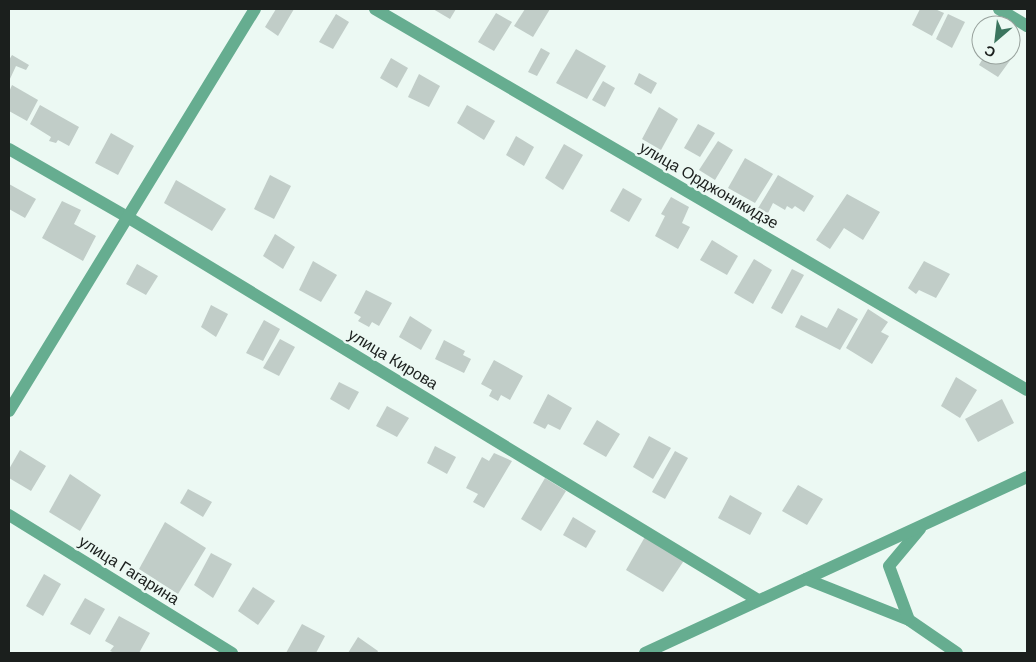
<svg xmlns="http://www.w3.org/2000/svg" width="1036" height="662" font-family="'DM Sans',sans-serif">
	<rect width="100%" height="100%" fill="#ecf9f3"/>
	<g fill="#c1cdc8">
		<path d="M276 9H294L278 36 265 27Z"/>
		<path d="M433 9H456L450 19Z"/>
		<path d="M525 9H550L533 37 514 26Z"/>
		<path d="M920 9H935L944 13 932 36 912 25Z"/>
		<path d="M496 13 512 22 494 51 478 42Z"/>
		<path d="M336 14 349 22 333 49 319 42Z"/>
		<path d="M948 14 965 22 952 48 936 39Z"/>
		<path d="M541 48 550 53 537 76 528 72Z"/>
		<path d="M576 49 606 66 587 99 556 83Z"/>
		<path d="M1011 53 1014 55 998 77 979 65 985 55H1011Z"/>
		<path d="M12 55 29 65 26 70 16 66 9 81V60Z"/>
		<path d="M391 58 408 68 397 88 380 78Z"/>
		<path d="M639 73 657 83 651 94 634 84Z"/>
		<path d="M419 74 440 86 429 107 408 97Z"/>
		<path d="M603 81 615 88 605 107 592 100Z"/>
		<path d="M12 85 38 100 27 121 9 111V92Z"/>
		<path d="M40 105 79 127 69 146 58 140 56 143 49 141 51 137 30 124Z"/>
		<path d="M467 105 495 121 484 140 457 123Z"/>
		<path d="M659 107 678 119 661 150 642 139Z"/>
		<path d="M698 124 715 133 700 157 684 148Z"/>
		<path d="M111 133 134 146 118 175 95 163Z"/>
		<path d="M516 136 534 147 524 166 506 155Z"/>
		<path d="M718 141 733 150 715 180 699 170Z"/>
		<path d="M564 144 583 155 563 190 545 178Z"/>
		<path d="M745 158 773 174 755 203 728 188Z"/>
		<path d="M270 175 291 186 274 219 254 209Z"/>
		<path d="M778 175 814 196 804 212 795 206 792 209 787 206 785 210 773 203 767 215 757 210Z"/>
		<path d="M176 180 226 209 212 231 164 203Z"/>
		<path d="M9 184 36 199 25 218 9 209Z"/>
		<path d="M623 188 642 199 629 222 610 211Z"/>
		<path d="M847 194 880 212 863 240 844 228 830 249 816 240Z"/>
		<path d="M671 197 689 207 682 223 690 227 678 249 655 236 665 216 661 214Z"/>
		<path d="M62 201 81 210 74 224 96 236 83 261 42 238Z"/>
		<path d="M275 234 295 247 283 269 263 256Z"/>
		<path d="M712 240 738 256 727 275 700 260Z"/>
		<path d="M754 259 772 270 753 304 734 293Z"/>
		<path d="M313 261 337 275 321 302 299 290Z"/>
		<path d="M924 261 950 274 936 298 919 290 916 294 908 288Z"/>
		<path d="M137 264 158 276 146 295 126 284Z"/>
		<path d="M792 269 804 275 782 314 771 308Z"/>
		<path d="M366 290 392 303 379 326 372 322 369 327 358 321 361 317 354 313Z"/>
		<path d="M211 305 228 314 216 337 201 327Z"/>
		<path d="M838 308 858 319 840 350 795 327 801 315 827 328Z"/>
		<path d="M868 309 888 322 881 332 889 336 872 364 846 348Z"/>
		<path d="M410 316 432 330 421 350 399 337Z"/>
		<path d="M264 320 280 329 263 361 246 353Z"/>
		<path d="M280 339 295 347 279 376 263 368Z"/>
		<path d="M444 340 465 351 463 355 471 359 464 373 435 359Z"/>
		<path d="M494 360 523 376 510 400 501 395 498 401 489 396 492 390 481 384Z"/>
		<path d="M956 377 977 390 960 418 941 406Z"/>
		<path d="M339 382 359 392 349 410 330 399Z"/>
		<path d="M548 394 572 408 560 430 548 424 545 429 533 423Z"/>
		<path d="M1002 399 1014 423 978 442 965 419Z"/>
		<path d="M387 406 409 418 397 437 376 426Z"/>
		<path d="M597 420 620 434 606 457 583 444Z"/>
		<path d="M649 436 671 448 653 479 633 467Z"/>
		<path d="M435 446 456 457 447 474 427 463Z"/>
		<path d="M20 450 46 466 31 491 9 478V469Z"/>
		<path d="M675 451 688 458 665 499 652 492Z"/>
		<path d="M494 453 512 461 484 508 473 502 478 494 466 488 482 457 489 461Z"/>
		<path d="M70 474 101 495 80 531 49 512Z"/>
		<path d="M545 478 566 491 541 531 521 519Z"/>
		<path d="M798 485 823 499 807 525 782 511Z"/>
		<path d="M188 489 212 502 203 517 180 503Z"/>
		<path d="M730 495 762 513 750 535 718 518Z"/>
		<path d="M573 517 596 531 586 548 563 535Z"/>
		<path d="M165 522 206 548 178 594 139 569Z"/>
		<path d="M646 535 685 559 663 592 626 570Z"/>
		<path d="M211 553 232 564 213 598 194 585Z"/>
		<path d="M44 574 61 584 43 616 26 606Z"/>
		<path d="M253 587 275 601 258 625 238 611Z"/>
		<path d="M85 598 105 609 90 635 70 624Z"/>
		<path d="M119 616 150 633 139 653H115L110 651 114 646 105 641Z"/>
		<path d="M302 624 325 636 316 653H286Z"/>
		<path d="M358 637 378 651 377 653H348Z"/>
	</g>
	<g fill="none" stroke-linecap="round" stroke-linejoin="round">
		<g stroke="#66ad90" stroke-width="12">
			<path d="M375 9 1027 390"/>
			<path d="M999 9 1027 26"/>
			<path d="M9 149 129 218 758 600"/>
			<path d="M9 411 255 9"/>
			<path d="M9 515 232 653"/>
			<path d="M806 579 909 620 957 653"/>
			<path d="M909 620 889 566 920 529"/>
			<path d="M645 653 1027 477"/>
		</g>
	</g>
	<g text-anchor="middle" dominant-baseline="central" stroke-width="5" stroke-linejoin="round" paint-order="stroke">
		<g font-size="16" fill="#1b1f1d" stroke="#ecf9f3">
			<text transform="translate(709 185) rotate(30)">улица Орджоникидзе</text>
			<text transform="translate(393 359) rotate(31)">улица Кирова</text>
			<text transform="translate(129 570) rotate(32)">улица Гагарина</text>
		</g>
	</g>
	<rect width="1036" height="662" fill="none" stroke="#1b1f1d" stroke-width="20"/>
	<g transform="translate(996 40) rotate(208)"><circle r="24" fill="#ecf9f3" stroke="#98a29d"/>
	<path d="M0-4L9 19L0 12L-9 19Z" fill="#3b755e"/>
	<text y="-8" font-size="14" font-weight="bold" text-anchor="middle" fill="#1b1f1d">С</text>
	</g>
</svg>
